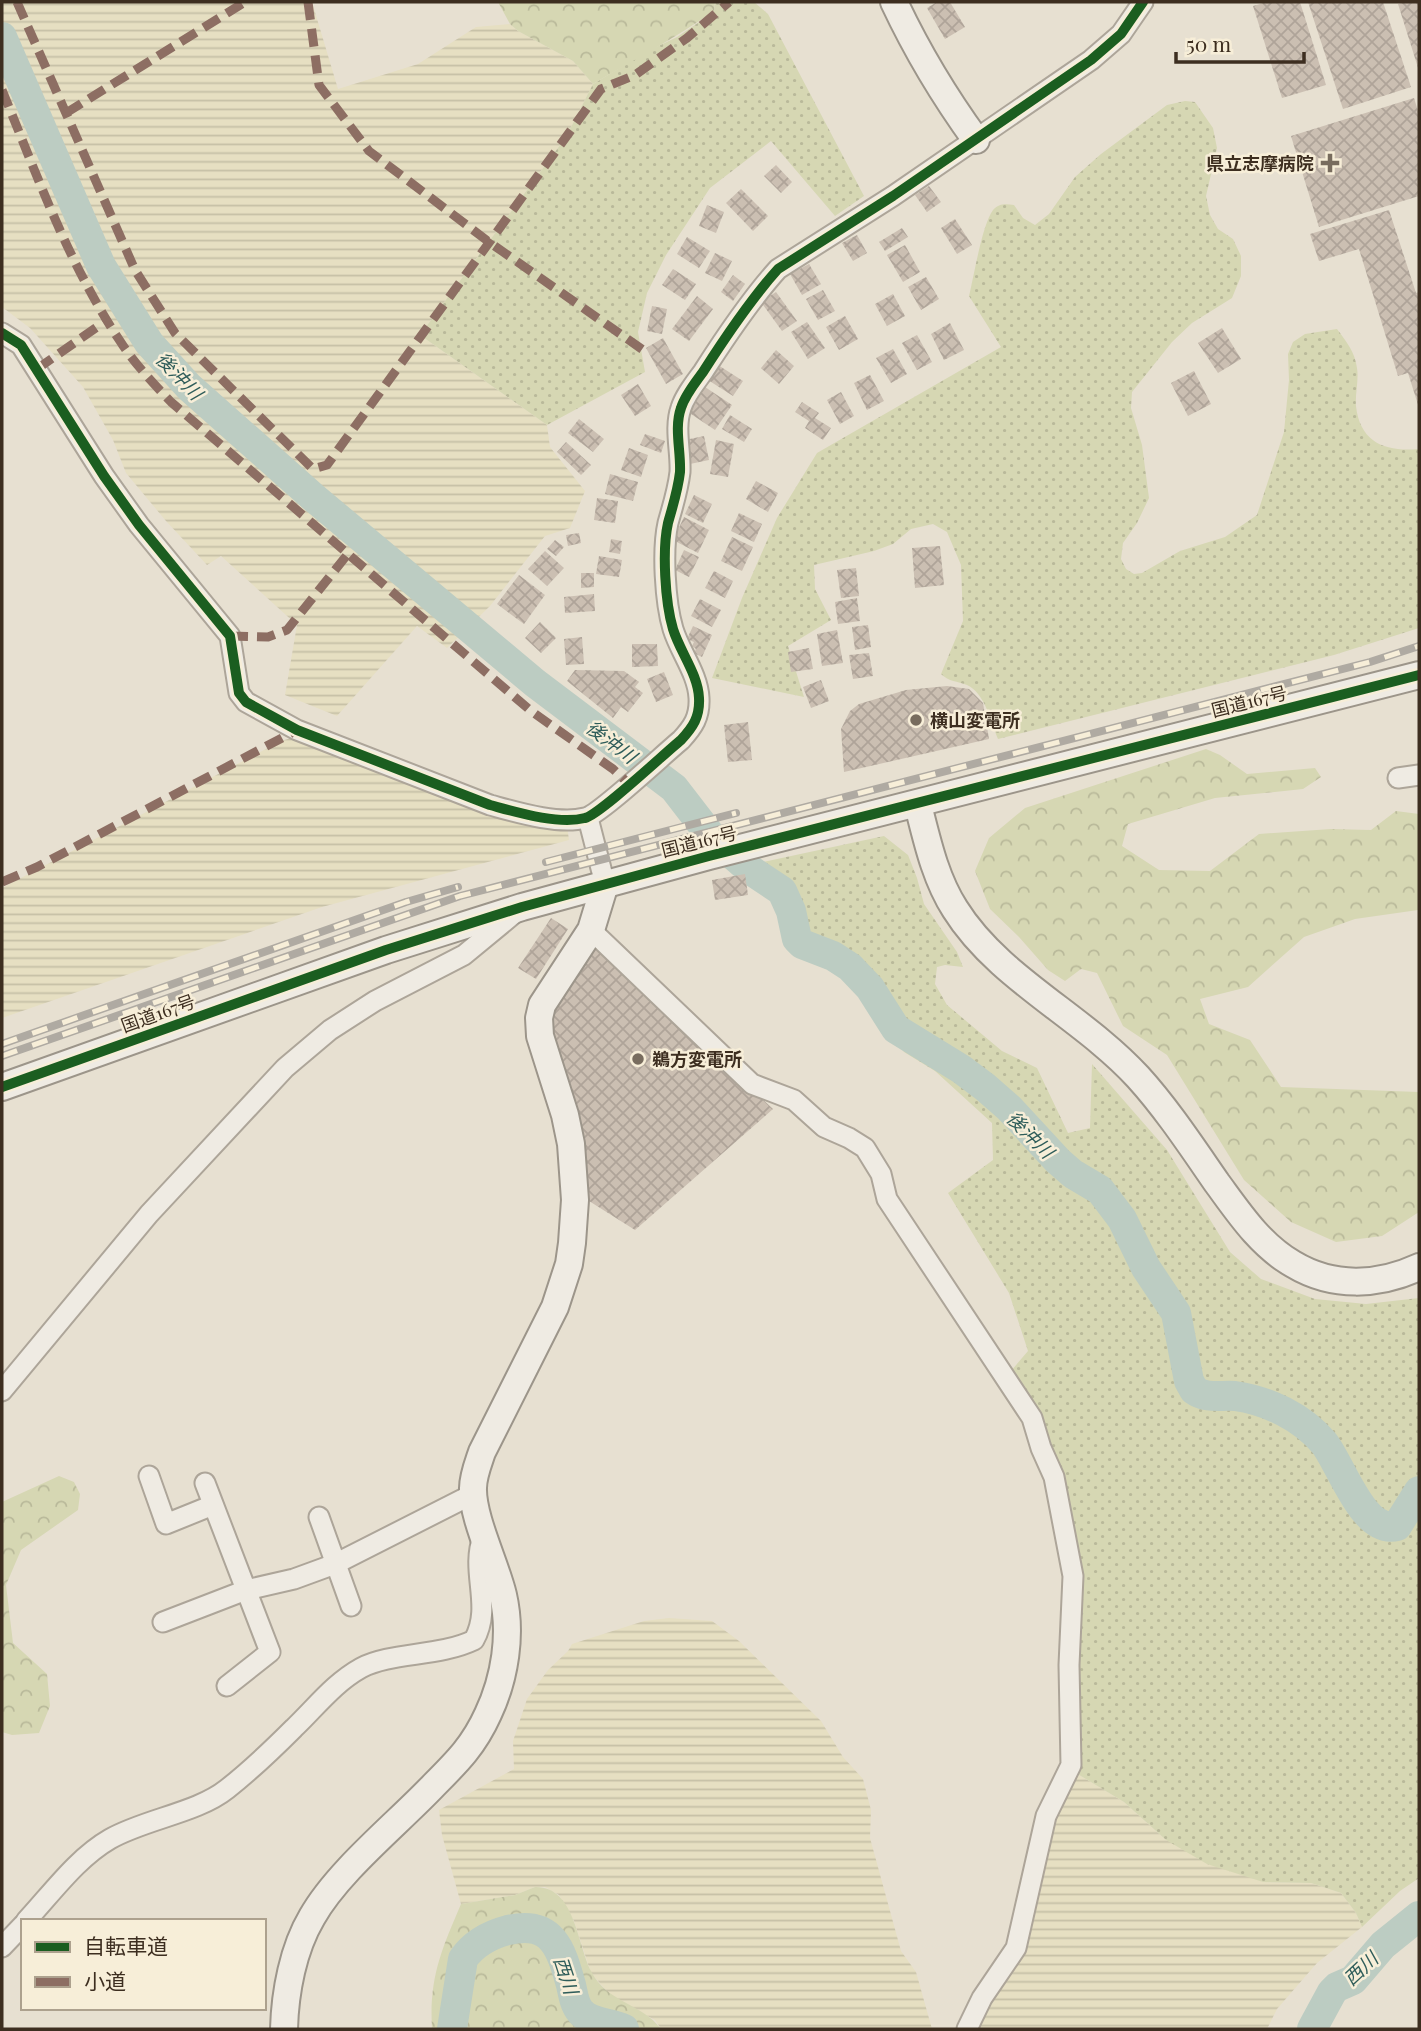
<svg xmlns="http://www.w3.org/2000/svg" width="1421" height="2031" font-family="'Playfair Display','Noto Sans JP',serif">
	<defs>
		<pattern id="farmland-rules" width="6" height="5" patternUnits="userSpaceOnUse" patternTransform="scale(1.75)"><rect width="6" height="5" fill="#e6dfc2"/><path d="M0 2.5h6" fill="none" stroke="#c6c0a6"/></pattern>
		<pattern id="grass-dots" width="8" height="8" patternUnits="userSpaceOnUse" patternTransform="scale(1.75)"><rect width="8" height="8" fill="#d6d7b3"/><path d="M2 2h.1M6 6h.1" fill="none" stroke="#b9b99a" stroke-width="1.8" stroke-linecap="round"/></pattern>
		<pattern id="forest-crowns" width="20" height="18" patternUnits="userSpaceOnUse" patternTransform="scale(1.75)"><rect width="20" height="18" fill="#d6d7b3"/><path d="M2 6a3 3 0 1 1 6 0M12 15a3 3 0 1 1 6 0" fill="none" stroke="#b9b99a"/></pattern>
		<pattern id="building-cross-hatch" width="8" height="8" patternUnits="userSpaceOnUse" patternTransform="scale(1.75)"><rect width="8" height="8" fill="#cbbfb2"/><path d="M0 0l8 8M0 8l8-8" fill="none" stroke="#afa499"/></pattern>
	</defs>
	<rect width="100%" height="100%" fill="#e7e0d1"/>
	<g fill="url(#farmland-rules)">
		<path d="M2 2H312L338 89 418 64 476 27 510 24 518 31 573 61 593 84 566 137 420 335 547 425 550 447 585 491 570 528 545 536 490 606 447 648 417 626 337 716 285 695 297 625 221 556 207 565 166 521 126 473 113 440 83 387 30 328 2 307Z"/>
		<path d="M298 736 567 826 569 840 322 907 2 1018V888L281 741Z"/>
		<path d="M669 1618 712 1621 739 1641 821 1721 843 1757 863 1779 871 1810 870 1838 901 1951 916 1972 932 2029H661L655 2020 613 1998 591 1973 574 1921 559 1895 545 1887H535L515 1895 461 1904 442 1835 439 1810 514 1769 513 1741 527 1699 548 1670 568 1651 572 1644 644 1621Z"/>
		<path d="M1061 1764 1124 1802 1166 1840 1263 1882 1311 1883 1341 1893 1356 1913 1362 1927 1317 1963 1277 2009 1267 2029H974L1009 1961Z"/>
	</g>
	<g fill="url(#grass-dots)">
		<path d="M715 2H754L768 14 864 196 835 216 771 141 710 188 666 255 647 293 638 332 645 372 547 425 420 335 566 137 593 84 648 51 677 37 714 12Z"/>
		<path d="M1185 101 1195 102 1213 128 1217 148 1206 196 1210 215 1218 229 1233 239 1241 256V276L1232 298 1192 323 1172 342 1132 392 1131 408 1142 445 1149 498 1137 523 1123 543 1121 559 1126 569 1134 574 1142 573 1180 551 1225 537 1257 515 1284 432 1289 380 1288 354 1293 342 1305 334 1337 329C1346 341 1355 352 1357 368 1359 380 1355 394 1356 406 1360 443 1386 452 1419 449V628L1334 655 998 739C991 722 985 693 967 685 957 681 949 682 941 674L963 621 961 565 947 532 933 524 911 529 893 544 874 551 814 565 815 589 831 620 788 646 804 697 712 678 742 598 777 518 817 453 1001 347 969 296C974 276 982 225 993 210 999 203 1006 204 1014 205L1023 218 1035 225 1049 214 1075 177 1101 154 1167 105Z"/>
		<path d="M884 836 908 855 917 878 924 904 957 952 963 967 945 965 937 967 935 984 947 1005 1002 1051 1037 1068 1068 1133 1090 1128 1092 1064 1167 1150 1230 1252 1261 1279 1315 1299 1366 1304 1419 1298V1878L1400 1891 1362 1927 1356 1913 1341 1893 1311 1883 1263 1882 1207 1864 1166 1840 1124 1802 1061 1764V1674L1067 1583 1042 1455 1005 1378 1028 1351 1009 1293 948 1193 993 1160 992 1123 935 1071 904 1052 882 1023 849 974 828 959 807 935 792 884 762 872 758 863Z"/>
	</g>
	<g fill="url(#forest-crowns)">
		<path d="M498 2H715L714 11C675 38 634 60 593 84L573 61 518 31 510 24Z"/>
		<path d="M1206 749 1220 755 1247 774 1315 768 1321 777 1303 789 1215 798 1128 824 1122 846 1159 870 1210 871 1259 834 1331 829 1371 830 1396 811 1419 814 1418 910 1355 919 1304 937 1248 987 1200 999 1209 1024 1250 1040 1281 1087 1419 1092V1212L1382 1236 1336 1242 1291 1222 1244 1180 1167 1055 1123 1026 1097 973 1081 969 1065 981 1048 970 1019 937 990 909 975 871 989 838 1025 808Z"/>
		<path d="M59 1476 74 1482 80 1494 78 1510 21 1550 6 1585 13 1643 47 1674 50 1706 39 1733 12 1735 2 1732V1502Z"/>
		<path d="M535 1887C575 1886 577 1944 591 1971 607 2003 642 2003 661 2029H432C429 1978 441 1951 461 1904L515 1895Z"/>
	</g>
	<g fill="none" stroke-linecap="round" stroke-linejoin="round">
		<g stroke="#bcccc2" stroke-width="30">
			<path d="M2 37 101 266 149 343 189 387 313 497 535 683 674 788 711 836 749 869 782 891 791 911 797 939 802 944 833 956 850 967 870 988 896 1029 961 1069 985 1087 1009 1108 1058 1161 1073 1174 1100 1190 1122 1219 1146 1268 1176 1313 1189 1381 1194 1390C1206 1399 1221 1395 1235 1396 1269 1401 1302 1417 1324 1443 1341 1464 1363 1535 1397 1526L1419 1491"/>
			<path d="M452 2029 463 1959C474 1943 489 1935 508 1930 553 1920 561 1949 571 1985 573 1993 574 2004 580 2011 590 2024 610 2022 624 2029"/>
			<path d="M1312 2029 1332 1992 1337 1987 1353 1980 1383 1945 1419 1916"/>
		</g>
	</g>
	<g fill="url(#building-cross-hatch)">
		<path d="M937 2H950L965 27 945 39 927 8Z"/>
		<path d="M1267 2H1300L1326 85 1282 98 1253 6Z"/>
		<path d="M1308 2H1383L1411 87 1343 109Z"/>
		<path d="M1407 2H1419V71L1398 4Z"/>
		<path d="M1414 98 1419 114V196L1319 227 1291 136Z"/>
		<path d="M776 165 792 182 781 193 764 176Z"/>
		<path d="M929 186 941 202 927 212 915 195Z"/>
		<path d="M741 189 768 216 753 231 726 203Z"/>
		<path d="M707 205 724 212 716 233 699 226Z"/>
		<path d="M1389 210 1416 293 1419 292V408L1408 373 1398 376 1359 249 1319 261 1310 234Z"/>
		<path d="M955 219 972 245 957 254 941 228Z"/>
		<path d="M902 228 908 237 885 251 879 242Z"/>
		<path d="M857 235 867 253 853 261 842 243Z"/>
		<path d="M687 237 710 251 699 268 677 254Z"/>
		<path d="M905 245 920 272 903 282 887 255Z"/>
		<path d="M715 253 732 261 722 281 705 273Z"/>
		<path d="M809 264 821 284 802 295 790 274Z"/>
		<path d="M673 269 696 284 685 300 662 285Z"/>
		<path d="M733 275 745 284 733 301 721 292Z"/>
		<path d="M926 277 939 299 921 310 908 287Z"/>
		<path d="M823 290 835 311 818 320 806 299Z"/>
		<path d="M776 292 797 321 782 331 761 302Z"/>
		<path d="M893 294 905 316 887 326 875 304Z"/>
		<path d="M697 296 713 309 689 341 672 329Z"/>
		<path d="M652 306 667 309 662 334 647 331Z"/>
		<path d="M845 316 858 339 839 350 826 327Z"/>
		<path d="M807 322 825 348 808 359 791 332Z"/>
		<path d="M950 323 964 350 944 360 931 334Z"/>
		<path d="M1222 328 1241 359 1218 373 1198 343Z"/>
		<path d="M917 335 932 362 917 370 902 343Z"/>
		<path d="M663 338 683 374 666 384 646 348Z"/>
		<path d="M893 349 907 374 891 383 876 358Z"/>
		<path d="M776 350 794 366 779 384 761 368Z"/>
		<path d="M718 365 743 381 733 396 708 380Z"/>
		<path d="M1194 371 1211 404 1188 416 1171 383Z"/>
		<path d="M870 375 884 401 867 410 854 383Z"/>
		<path d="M638 384 651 406 635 416 621 395Z"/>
		<path d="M705 387 732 405 715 430 688 412Z"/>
		<path d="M841 392 854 416 840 424 827 400Z"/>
		<path d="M802 402 819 413 815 418 831 428 823 440 805 428 809 421 795 412Z"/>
		<path d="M730 415 752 429 744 442 722 429Z"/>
		<path d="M579 419 604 439 593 452 568 433Z"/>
		<path d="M645 434 665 441 661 453 640 445Z"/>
		<path d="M704 436 709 460 690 464 685 440Z"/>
		<path d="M716 440 734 444 728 477 710 474Z"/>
		<path d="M566 442 591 465 581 475 557 452Z"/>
		<path d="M629 448 648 455 641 477 621 470Z"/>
		<path d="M610 474 638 482 633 501 605 494Z"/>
		<path d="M756 481 778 493 768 512 746 499Z"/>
		<path d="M694 495 712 504 703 523 685 514Z"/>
		<path d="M597 498 618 501 615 523 594 520Z"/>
		<path d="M739 513 762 524 754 542 731 531Z"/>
		<path d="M684 517 709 530 698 553 673 540Z"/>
		<path d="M579 533 581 543 568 546 566 535Z"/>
		<path d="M732 537 753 547 742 571 721 561Z"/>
		<path d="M611 539 622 541 620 554 609 552Z"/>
		<path d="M555 540 564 547 556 556 547 549Z"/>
		<path d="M940 546 944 585 915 588 912 548Z"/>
		<path d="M684 550 699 557 689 577 675 570Z"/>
		<path d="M545 551 564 568 547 586 528 569Z"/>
		<path d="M599 556 622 560 619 577 596 574Z"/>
		<path d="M856 568 859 596 841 598 837 570Z"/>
		<path d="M714 571 733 581 725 598 705 588Z"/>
		<path d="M581 573H594V587L581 588Z"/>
		<path d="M519 575 545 595 524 624 497 604Z"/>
		<path d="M594 594 595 611 565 613 564 597Z"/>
		<path d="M857 598 860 621 838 624 835 602Z"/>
		<path d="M700 599 721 610 712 627 691 616Z"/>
		<path d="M540 622 556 638 541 653 525 638Z"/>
		<path d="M868 625 871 647 855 650 852 627Z"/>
		<path d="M693 626 712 635 702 657 694 653 696 649 692 646 694 642 687 639Z"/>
		<path d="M837 630 843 663 822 666 817 634Z"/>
		<path d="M582 637 584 664 566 665 564 639Z"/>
		<path d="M632 644H657L658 666 632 667Z"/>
		<path d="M809 648 813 669 791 672 788 652Z"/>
		<path d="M869 653 873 676 853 679 849 655Z"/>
		<path d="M575 670 624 671 639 682 635 687 643 693 628 712 621 707 613 718 567 681Z"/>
		<path d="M664 672 673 695 656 702 647 679Z"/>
		<path d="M821 680 829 701 811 708 803 687Z"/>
		<path d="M947 686 969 689 983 703 989 739 844 772 841 729 850 711 859 704 906 690Z"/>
		<path d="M748 722 752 760 728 762 724 725Z"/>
		<path d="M745 874 748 895 715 900 712 880Z"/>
		<path d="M551 918 568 929 536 979 518 968Z"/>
		<path d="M598 945 773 1109 635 1230 589 1201 582 1151 544 1026Z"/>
	</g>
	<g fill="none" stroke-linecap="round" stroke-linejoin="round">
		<g stroke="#ada599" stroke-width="23">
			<g id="street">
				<path d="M2 333 21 345 104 476 139 525 230 636 239 693 246 702 297 730 490 805C516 812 558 825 585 818 599 815 665 753 681 740 693 727 700 717 699 698 698 674 680 652 673 629 665 602 662 550 668 523 673 505 678 490 680 472 681 451 674 428 681 408 685 395 695 383 703 372 726 336 750 300 778 269L893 196 1091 60 1121 34 1143 2"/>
				<path d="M1398 778 1419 775"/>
				<path d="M588 818 605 884"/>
				<path d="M591 930 752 1084 794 1100 824 1127 849 1138 865 1148 881 1174 887 1199 1032 1418 1041 1448 1054 1477 1073 1576 1069 1665 1071 1765 1046 1816 1016 1948 982 1998 967 2029"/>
				<path d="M2 1391 149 1214 285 1068 330 1030 375 1001 464 955 516 912"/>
				<path d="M149 1476 166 1524 213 1505"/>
				<path d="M205 1483 270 1652 227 1686"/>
				<path d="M319 1517 351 1606"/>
				<path d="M163 1622 246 1590 294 1579 335 1564 473 1494"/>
				<path d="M26 1921C52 1893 77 1858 110 1839 145 1819 197 1813 227 1789 250 1771 273 1749 294 1728 316 1707 334 1683 361 1668 391 1652 439 1657 474 1640 493 1606 470 1572 483 1537"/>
				<path d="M2 1947 23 1925"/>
			</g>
		</g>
		<g stroke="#9c958a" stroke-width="30">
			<g id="secondary">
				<path d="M894 2C917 51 944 96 976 140"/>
				<path d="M918 805C927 840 935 878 955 909 998 978 1082 1016 1138 1077 1167 1109 1192 1147 1217 1183 1239 1213 1260 1245 1293 1264 1333 1288 1378 1286 1419 1267"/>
				<path d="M2 1087 386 950 522 907 709 856 1419 675"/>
				<path d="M284 2029C285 1992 293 1949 312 1917 338 1871 397 1824 434 1785 458 1761 474 1745 488 1714 505 1678 512 1634 503 1595 496 1565 472 1517 473 1488 473 1476 478 1464 482 1452L555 1307 569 1264 572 1243 575 1200 571 1144 565 1115 540 1036 539 1018 542 1005 591 930 605 884"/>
			</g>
		</g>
		<use href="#street" stroke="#efebe3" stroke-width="19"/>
		<use href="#secondary" stroke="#efebe3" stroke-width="26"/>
		<g stroke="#afaaa2" stroke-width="8">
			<g id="rail">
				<path d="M546 862 736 813"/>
				<path d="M2 1044 406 902 458 887"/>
				<path d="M2 1056 460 896 1370 662 1419 646"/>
			</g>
		</g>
		<use href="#rail" stroke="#f7eed8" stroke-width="5" stroke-dasharray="16" stroke-linecap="butt"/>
		<g stroke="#8d6e63" stroke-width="9" stroke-dasharray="18 9" stroke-linecap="butt">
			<path d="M17 2 135 270 175 333 313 469 327 465 601 89 635 75 687 38 729 2"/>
			<path d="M308 2 319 85 369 151 489 242 646 352"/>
			<path d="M2 90C37 175 68 263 120 341 134 363 153 383 171 402L531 711 613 769 629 784"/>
			<path d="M66 113 245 2"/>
			<path d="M37 369 107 320"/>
			<path d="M230 636 268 637 287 630 347 555"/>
			<path d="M2 882 37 867 297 730"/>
		</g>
		<g stroke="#f7eed8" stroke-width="15">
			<g id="cycleway">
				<path d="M2 333 21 345 104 476 139 525 230 636 239 693 246 702 297 730 490 805C516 812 558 825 585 818 599 815 665 753 681 740 693 727 700 717 699 698 698 674 680 652 673 629 665 602 662 550 668 523 673 505 678 490 680 472 681 451 674 428 681 408 685 395 695 383 703 372 726 336 750 300 778 269L893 196 1091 60 1121 34 1143 2"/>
				<path d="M2 1087 386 950 522 907 709 856 1419 675"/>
			</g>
		</g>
		<use href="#cycleway" stroke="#1b5e20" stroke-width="10"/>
	</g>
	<g fill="#786c5e" stroke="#f7eed8" stroke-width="2.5">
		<path d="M1326.5 152.5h7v7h7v7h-7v7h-7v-7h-7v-7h7z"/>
		<circle cx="916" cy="720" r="7"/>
		<circle cx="638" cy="1059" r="7"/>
	</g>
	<g text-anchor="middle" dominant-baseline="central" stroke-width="5" stroke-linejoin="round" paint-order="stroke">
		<g font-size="18" font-weight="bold" fill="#3d2e20" stroke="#f7eed8" text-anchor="start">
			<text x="1314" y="163" text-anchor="end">県立志摩病院</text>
			<text x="930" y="720">横山変電所</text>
			<text x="652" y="1059">鵜方変電所</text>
		</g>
		<g font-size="18" fill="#3d2e20" stroke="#f7eed8">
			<text transform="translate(1249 701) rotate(-14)">国道167号</text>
			<text transform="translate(699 841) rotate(-14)">国道167号</text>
			<text transform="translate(158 1013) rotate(-20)">国道167号</text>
		</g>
		<g font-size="19" font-style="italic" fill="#2f5d5a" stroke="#f7eed8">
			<text transform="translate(180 375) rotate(46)">後沖川</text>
			<text transform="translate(612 741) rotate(37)">後沖川</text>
			<text transform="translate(1031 1134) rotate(45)">後沖川</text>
			<text transform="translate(1360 1968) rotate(-43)">西川</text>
			<text transform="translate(567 1975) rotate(72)">西川</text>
		</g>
	</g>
	<rect width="1421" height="2031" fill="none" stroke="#3d2e20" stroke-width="7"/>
	<rect x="21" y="1919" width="245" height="91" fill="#f7eed8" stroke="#ada18e" stroke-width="2"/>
	<rect x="35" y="1942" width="35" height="10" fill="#1b5e20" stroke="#ada18e" stroke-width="2"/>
	<text x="84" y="1954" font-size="21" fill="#3d2e20">自転車道</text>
	<rect x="35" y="1977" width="35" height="10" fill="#8d6e63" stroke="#ada18e" stroke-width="2"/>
	<text x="84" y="1989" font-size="21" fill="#3d2e20">小道</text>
	<path d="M1176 52v10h128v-10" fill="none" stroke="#3d2e20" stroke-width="3.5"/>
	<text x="1186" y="52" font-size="21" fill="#3d2e20" stroke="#f7eed8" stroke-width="5" paint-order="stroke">50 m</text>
</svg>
